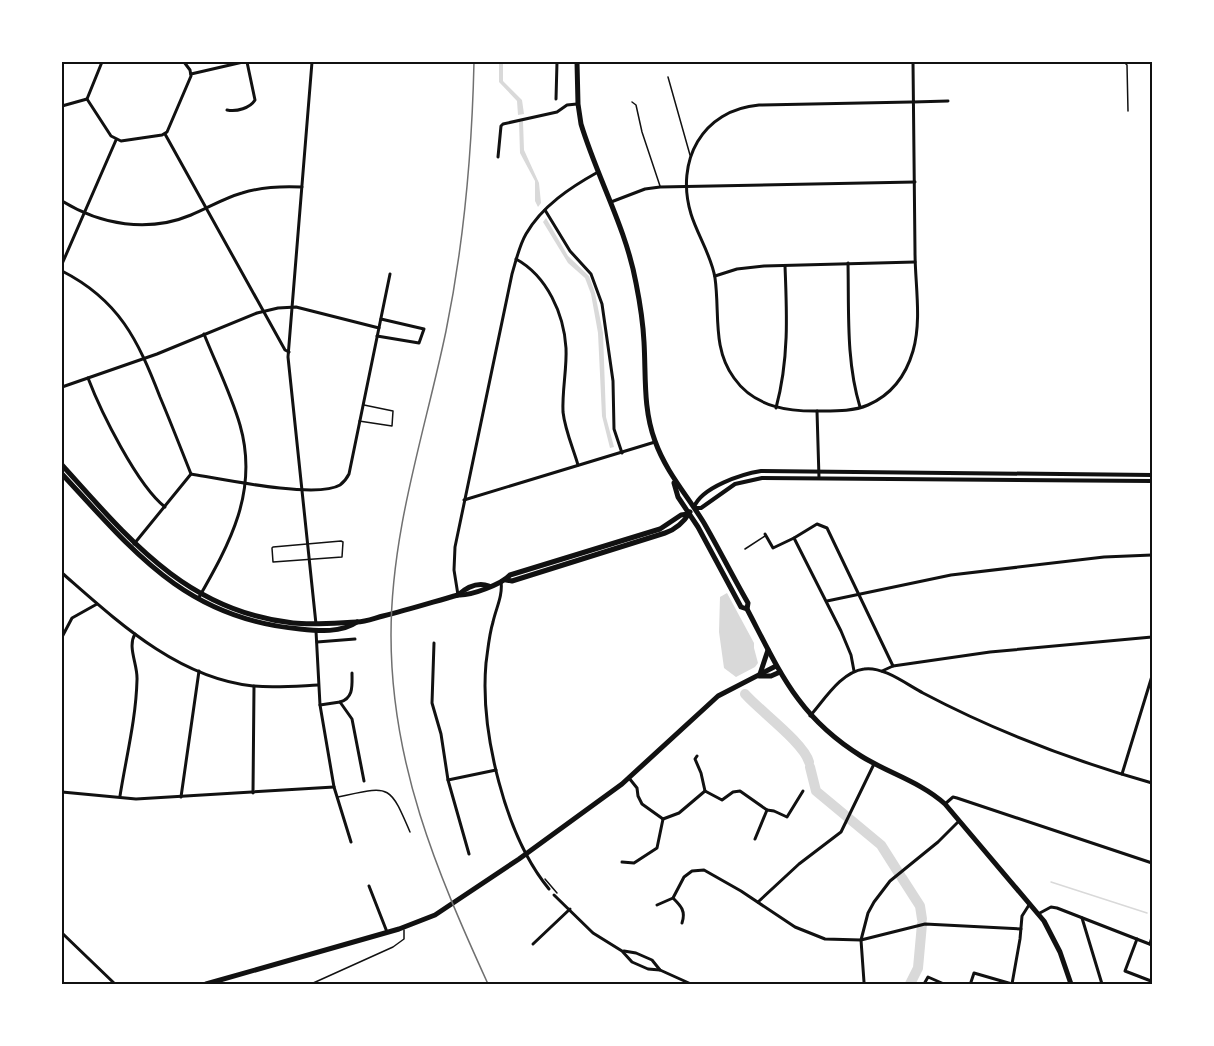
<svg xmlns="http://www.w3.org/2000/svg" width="1214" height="1046" font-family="'PT Sans Narrow',sans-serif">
	<rect width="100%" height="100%" fill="#fff"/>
	<g fill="#d9d9d9">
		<path d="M499 62H503V81L522 100 524 114 518 115 517 101 499 82Z"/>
		<path d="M523 121 524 150 539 183 541 203 538 207 535 201V181L520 153 519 122Z"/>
		<path d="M546 218 568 256 589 276 595 293 603 333 606 417 614 447 610 448 602 416 598 333 591 294 585 278 568 263 543 222Z"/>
		<path d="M727 593 754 643V648L758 663 755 667 736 677 724 668 719 632 720 597Z"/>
	</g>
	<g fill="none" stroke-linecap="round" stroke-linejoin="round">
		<path stroke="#d9d9d9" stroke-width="1.5" d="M1051 882 1147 913"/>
		<g stroke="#d9d9d9" stroke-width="10">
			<path d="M745 694C760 711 804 743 809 762"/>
			<path d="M810 767 816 791 881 845 900 875"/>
			<path d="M902 878 920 906 922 919"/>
			<path d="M910 984 918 968 922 924"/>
		</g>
		<g stroke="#111" stroke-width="1.5">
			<path d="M1124 62 1127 65 1128 111"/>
			<path d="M668 77 690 155"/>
			<path d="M632 102 636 105 642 132 660 186"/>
			<path d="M359 421 392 426 393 411 364 405"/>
			<path d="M341 541 343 542 342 557 273 562 272 548 273 547Z"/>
			<path d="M745 549 765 536"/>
			<path d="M338 797C390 786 389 783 410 832"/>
			<path d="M545 879 557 893"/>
			<path d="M311 984 393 947 404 939V930"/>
		</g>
		<g stroke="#111" stroke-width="3">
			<path d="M102 62 87 99 111 136 121 141 162 135 167 132 191 76 190 70 184 62"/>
			<path d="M312 62 288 357 316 624"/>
			<path d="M913 62C914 125 914 189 915 252 915 284 922 320 913 351 906 375 891 395 868 405 854 411 839 411 823 411 790 412 755 408 734 378 712 348 720 313 715 278 712 257 697 234 691 214 675 161 702 110 759 105L911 102H913L948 101"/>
			<path d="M191 74 243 62"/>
			<path d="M556 99 557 62"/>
			<path d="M62 106 87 99"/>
			<path d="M227 110C237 112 250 108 255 100L247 62"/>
			<path d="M165 134 285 350 289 352"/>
			<path d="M498 157 501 126 503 124 557 112 567 105 577 104"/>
			<path d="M62 201C101 225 148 233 191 215 208 208 224 198 242 193 261 187 282 186 302 187"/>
			<path d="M611 202 645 189 660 187 915 182"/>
			<path d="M545 210 570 251 591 274 602 304 613 381 614 429 622 453"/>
			<path d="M516 259C547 276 564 314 566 348 567 369 562 390 563 412 565 430 573 448 578 465"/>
			<path d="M848 263C849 312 846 361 860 407"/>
			<path d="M62 264 116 140"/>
			<path d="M62 271C119 300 138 340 160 397 171 423 181 449 191 474"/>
			<path d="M715 276 737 269 764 266 915 262"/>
			<path d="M377 336 419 343 424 329 381 319"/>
			<path d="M88 378C101 412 137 485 165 507"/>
			<path d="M62 387 157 354 257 313 278 308 296 307 379 328"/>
			<path d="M776 408C789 360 787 314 785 266"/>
			<path d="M817 411 819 478"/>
			<path d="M464 500 655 442"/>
			<path d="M765 534 773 548 794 538"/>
			<path d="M134 544 191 474C221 479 317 499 340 485 344 482 347 478 349 474L390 274"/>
			<path d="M62 573C117 621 177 678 253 686 275 688 297 686 318 685"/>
			<path d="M501 581C503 596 496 608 493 622 489 635 488 649 486 663 480 731 505 836 549 889"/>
			<path d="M458 595 454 570 455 547 512 274C516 261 519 246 526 234 542 206 571 187 598 172"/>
			<path d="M198 599C230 543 259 491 240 425 231 394 216 364 204 334"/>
			<path d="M827 601 951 575 1104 557 1152 555"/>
			<path d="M316 631 320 705 334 787 351 842"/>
			<path d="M62 637 72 618 97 604"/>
			<path d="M317 642 355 639"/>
			<path d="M434 643 432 703 441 734 448 780 469 854"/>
			<path d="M854 671 851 655 841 631 794 538 817 524 827 528 893 666"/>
			<path d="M882 671 893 666 990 652 1152 637"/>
			<path d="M340 702C354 698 352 685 352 673"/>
			<path d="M320 705 340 702 352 719 364 781"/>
			<path d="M810 716C825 699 841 672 864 669 883 666 906 684 923 693 995 731 1074 761 1152 783"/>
			<path d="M697 756 695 759 701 773 705 791"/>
			<path d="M1122 774 1152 676"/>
			<path d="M629 778 637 788 638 796 642 804 663 819"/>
			<path d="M448 780 496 770"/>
			<path d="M62 792 136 799 334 787"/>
			<path d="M253 793 254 686"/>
			<path d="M120 796C126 758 136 719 137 680 138 665 127 647 135 634"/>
			<path d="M181 797 199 671"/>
			<path d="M945 804 953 797 957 798 1152 863"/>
			<path d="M767 810 774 811 787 817 803 791"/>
			<path d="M663 819 679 813 705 791 722 800 733 792 740 791 767 810 755 839"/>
			<path d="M622 862 634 863 657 848 663 819"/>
			<path d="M369 886 387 932"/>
			<path d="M554 895 593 933 622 951 632 962 648 969 660 970"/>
			<path d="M673 898C681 906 686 911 682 923"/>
			<path d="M758 902 799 864 841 832 874 764"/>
			<path d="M657 905 673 898 684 877 692 871 704 870 741 891 795 927 825 939 861 940 925 924 1021 929"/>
			<path d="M1038 914 1051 907 1057 908 1152 945"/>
			<path d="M1082 918 1102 984"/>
			<path d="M62 933 115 984"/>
			<path d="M1137 939 1125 971 1151 981 1152 976"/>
			<path d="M533 944 570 909"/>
			<path d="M1150 944 1152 937"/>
			<path d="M624 951 636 953 652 960 660 970 691 984"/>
			<path d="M864 982 861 940 868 913 874 902 890 881 938 842 959 821"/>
			<path d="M971 982 974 973 1012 984"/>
			<path d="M924 984 928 977 944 984"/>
			<path d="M1012 984 1020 939 1022 916 1029 905"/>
		</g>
		<g stroke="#111" stroke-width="4">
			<path d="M694 507C702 487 742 474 761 471L1152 475"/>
			<path d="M695 508H701L735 484 762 478 1152 481"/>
		</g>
		<g stroke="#111" stroke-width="5">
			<path d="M577 62 578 104 581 124C597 177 626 228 636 283 640 303 643 322 644 342 646 376 643 409 655 441 666 472 687 495 704 523 719 549 733 577 748 603L747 609C780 672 798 717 861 756 888 773 921 782 945 804L1044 921 1060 952 1071 984"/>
			<path d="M62 465C129 539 186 611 293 623 314 625 335 623 357 622 365 622 375 618 383 616 408 610 433 602 458 595 471 596 502 584 510 575L660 529 681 515 688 514"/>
			<path d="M62 474C134 552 186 619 300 629 319 631 341 633 357 622"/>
			<path d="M674 483 678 497 698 527 741 607 747 609"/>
			<path d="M506 580 512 581 665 533C677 529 684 522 690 512"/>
			<path d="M458 595C467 587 478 582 489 586"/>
			<path d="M760 674 768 650"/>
			<path d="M759 676H771L780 672"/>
			<path d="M206 984 399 929 435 915 519 859 622 784 718 696 776 666"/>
		</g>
		<path stroke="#707070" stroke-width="1.5" d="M474 62C472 151 464 243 446 331 425 432 391 530 391 635 391 763 436 870 488 984"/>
	</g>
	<rect width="1214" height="1046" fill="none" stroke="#ffffff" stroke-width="126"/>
	<rect x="63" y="63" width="1088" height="920" fill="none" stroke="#111" stroke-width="2"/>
</svg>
